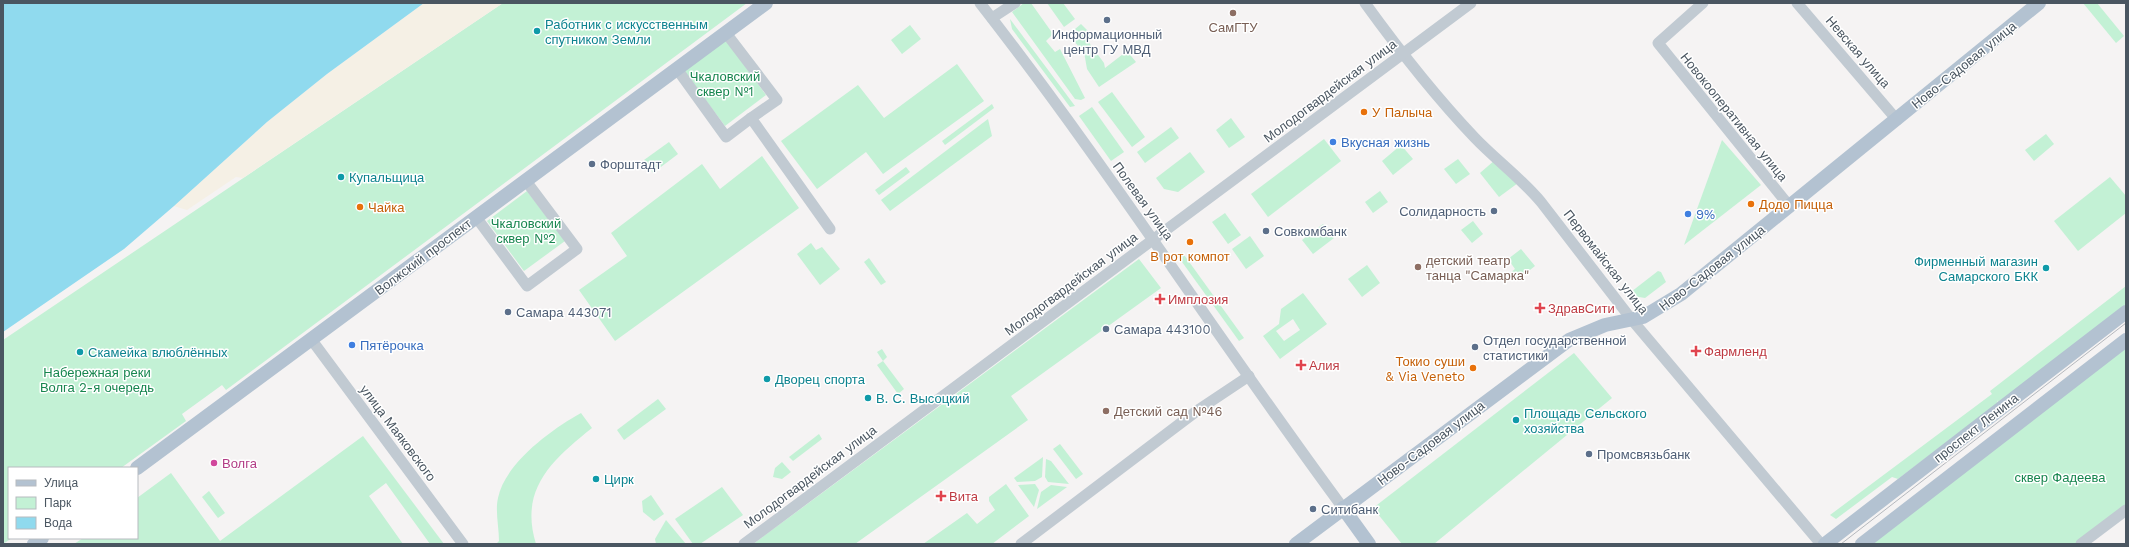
<svg xmlns="http://www.w3.org/2000/svg" width="2129" height="547" font-family="'Work Sans',sans-serif">
	<rect width="100%" height="100%" fill="#f5f3f3"/>
	<g fill="#c3f1d5" fill-rule="evenodd">
		<path d="M503 3H747L226 390 222 385 182 414 186 421 121 468H9V538H12L3 544V340Z"/>
		<path d="M1024 3H1031L1053 34 1046 41 1055 52 1060 49 1085 98 1081 100 1075 99 1012 12Z"/>
		<path d="M1047 3H1063L1075 19 1064 27Z"/>
		<path d="M2083 3H2097L2124 36 2116 43Z"/>
		<path d="M1010 19 1075 106 1070 107 1012 29Z"/>
		<path d="M1081 24 1089 32 1090 37 1087 40 1104 63 1105 68 1127 51 1136 62 1099 87 1087 69 1084 52 1068 35Z"/>
		<path d="M910 25 921 39 902 54 891 40Z"/>
		<path d="M726 40 766 95 725 126 684 71Z"/>
		<path d="M957 64 984 101 883 174 866 152 817 189 781 141 858 85 884 118Z"/>
		<path d="M1112 92 1145 137 1132 147 1098 102Z"/>
		<path d="M992 104 994 108 945 145 942 141Z"/>
		<path d="M1092 107 1124 152 1111 161 1079 116Z"/>
		<path d="M1231 118 1245 137 1229 148 1216 130Z"/>
		<path d="M988 119 992 136 890 211 881 200Z"/>
		<path d="M1171 127 1179 138 1145 163 1137 152Z"/>
		<path d="M2046 134 2054 144 2034 161 2025 150Z"/>
		<path d="M1324 139 1341 161 1268 217 1251 194Z"/>
		<path d="M1722 140 1761 185 1684 245Z"/>
		<path d="M669 142 678 154 653 173 644 160Z"/>
		<path d="M1401 145 1413 159 1393 175 1382 161Z"/>
		<path d="M1190 152 1205 172 1178 192 1164 189 1156 178Z"/>
		<path d="M762 156 799 208 615 341 579 290 627 256 611 233 702 164 720 189Z"/>
		<path d="M1458 159 1470 174 1456 184 1444 169Z"/>
		<path d="M1495 160 1518 183 1499 197 1480 173Z"/>
		<path d="M906 167 910 172 879 195 875 190Z"/>
		<path d="M2110 177 2126 196V213L2078 251 2054 221Z"/>
		<path d="M527 191 565 241 524 271 487 221Z"/>
		<path d="M1380 191 1388 202 1373 213 1365 202Z"/>
		<path d="M1225 213 1241 235 1228 244 1212 222Z"/>
		<path d="M1473 221 1483 234 1472 243 1461 230Z"/>
		<path d="M1323 224 1334 238 1313 254 1302 240Z"/>
		<path d="M1250 236 1264 256 1246 269 1232 249Z"/>
		<path d="M811 243 816 250 822 247 840 269 820 285 797 254Z"/>
		<path d="M1521 249 1535 266 1516 281 1510 273 1515 269 1508 259Z"/>
		<path d="M1182 252 1244 338 1239 341 1177 255Z"/>
		<path d="M869 258 886 282 881 285 864 262Z"/>
		<path d="M1139 259 1161 288 1011 396 1028 420 855 544H753Z"/>
		<path d="M1367 265 1380 283 1362 297 1348 279Z"/>
		<path d="M1658 271 1661 272 1666 282 1645 298 1627 295Z"/>
		<path d="M2126 286V304L1999 403 1997 400 1998 403 1898 479 1892 477 1836 519 1830 515 1992 394 1990 391Z"/>
		<path d="M1303 293 1327 324 1280 359 1263 336 1279 324 1281 309ZM1293 319 1300 330 1284 341 1276 331Z"/>
		<path d="M2126 347V506L2077 544H1868Z"/>
		<path d="M882 349 887 357 883 361 904 389 898 394 877 365 883 361 877 352Z"/>
		<path d="M1574 353 1612 398 1434 544H1402L1373 508Z"/>
		<path d="M658 399 666 409 624 440 617 430Z"/>
		<path d="M581 413 592 428C552 460 519 489 536 544H496L499 541C499 527 495 511 498 498 505 463 552 429 581 413Z"/>
		<path d="M819 434 822 439 793 461 789 457Z"/>
		<path d="M363 436 444 544H430L386 483 369 496 403 544H74L83 538H137V498L171 473 220 541Z"/>
		<path d="M1060 444 1083 474 1076 479 1053 449Z"/>
		<path d="M1043 457 1042 477 1035 481 1017 482 1014 478Z"/>
		<path d="M1046 459 1051 461 1069 484 1048 482 1045 477Z"/>
		<path d="M782 462 791 472 782 479 773 477 775 468Z"/>
		<path d="M1006 484 1029 516 992 544H923L967 513 977 524 995 510 989 501V497Z"/>
		<path d="M1035 484 1039 490 1034 507 1018 485Z"/>
		<path d="M1051 485 1067 487 1037 509 1041 492Z"/>
		<path d="M722 487 743 515 700 544H693L675 519Z"/>
		<path d="M209 491 225 513 218 518 202 497Z"/>
		<path d="M651 495 664 514 654 521 643 512 642 501Z"/>
		<path d="M666 520 686 544H656L655 539Z"/>
	</g>
	<path fill="#f5f0e5" d="M424 3H503L243 178 236 177 187 210 174 206 267 122 327 74Z"/>
	<path fill="#90daee" d="M3 3H424L327 74 267 122 174 206 124 249 3 332Z"/>
	<g fill="none" stroke-linecap="round" stroke-linejoin="round">
		<g stroke="#c1cad2" stroke-width="11">
			<path d="M980 3C1108 167 1220 342 1343 508"/>
			<path d="M1365 3C1399 50 1435 96 1475 138 1496 160 1521 178 1541 202L1632 320 1821 544"/>
			<path d="M1703 3 1658 43 1790 207"/>
			<path d="M1797 3 1897 120"/>
			<path d="M992 18 1015 3"/>
			<path d="M726 33 777 100 751 118"/>
			<path d="M677 69 726 137 751 118 830 229"/>
			<path d="M476 217 527 286 577 249 526 181"/>
			<path d="M311 339 463 544"/>
			<path d="M744 544 1471 3"/>
			<path d="M1021 544 1198 410 1249 376"/>
			<path d="M2081 544 2126 510"/>
		</g>
		<g stroke="#b3c2d1" stroke-width="14">
			<path d="M137 468 766 3"/>
			<path d="M1343 508 1369 544"/>
			<path d="M34 544 42 538"/>
			<path d="M1296 544 1569 340 1605 325 1643 317 1681 294 2039 3"/>
			<path d="M1825 544 2126 312"/>
			<path d="M1862 544 2126 340"/>
		</g>
		<path stroke="#b5b8bd" stroke-width="1" d="M1841 544 2126 323"/>
	</g>
	<g fill="#8d6e63" stroke="#fff" stroke-width="1.5">
		<circle cx="1233" cy="13" r="4"/>
		<circle cx="1418" cy="267" r="4"/>
		<circle cx="1106" cy="411" r="4"/>
	</g>
	<g fill="#5c6f8a" stroke="#fff" stroke-width="1.5">
		<circle cx="1107" cy="20" r="4"/>
		<circle cx="592" cy="164" r="4"/>
		<circle cx="1494" cy="211" r="4"/>
		<circle cx="1266" cy="231" r="4"/>
		<circle cx="508" cy="312" r="4"/>
		<circle cx="1106" cy="329" r="4"/>
		<circle cx="1475" cy="347" r="4"/>
		<circle cx="1589" cy="454" r="4"/>
		<circle cx="1313" cy="509" r="4"/>
	</g>
	<g fill="#0f9aa8" stroke="#fff" stroke-width="1.5">
		<circle cx="537" cy="31" r="4"/>
		<circle cx="341" cy="177" r="4"/>
		<circle cx="2046" cy="268" r="4"/>
		<circle cx="80" cy="352" r="4"/>
		<circle cx="767" cy="379" r="4"/>
		<circle cx="868" cy="398" r="4"/>
		<circle cx="1516" cy="420" r="4"/>
		<circle cx="596" cy="479" r="4"/>
	</g>
	<g fill="#e8710a" stroke="#fff" stroke-width="1.5">
		<circle cx="1364" cy="112" r="4"/>
		<circle cx="1751" cy="204" r="4"/>
		<circle cx="360" cy="207" r="4"/>
		<circle cx="1190" cy="242" r="4"/>
		<circle cx="1473" cy="368" r="4"/>
	</g>
	<g fill="#3f7fe0" stroke="#fff" stroke-width="1.5">
		<circle cx="1333" cy="142" r="4"/>
		<circle cx="1688" cy="214" r="4"/>
		<circle cx="352" cy="345" r="4"/>
	</g>
	<g fill="#e0444e" stroke="#fff" stroke-width="1.5">
		<path d="M1158 293h4v4h4v4h-4v4h-4v-4h-4v-4h4z"/>
		<path d="M1538 302h4v4h4v4h-4v4h-4v-4h-4v-4h4z"/>
		<path d="M1694 345h4v4h4v4h-4v4h-4v-4h-4v-4h4z"/>
		<path d="M1299 359h4v4h4v4h-4v4h-4v-4h-4v-4h4z"/>
		<path d="M939 490h4v4h4v4h-4v4h-4v-4h-4v-4h4z"/>
	</g>
	<circle fill="#d1479c" stroke="#fff" stroke-width="1.5" cx="214" cy="463" r="4"/>
	<g text-anchor="middle" dominant-baseline="central" stroke-width="3" stroke-linejoin="round" paint-order="stroke">
		<g font-size="13" fill="#0d838f" stroke="#fff" text-anchor="start">
			<text x="545" y="24">Работник с искусственным<tspan x="545" dy="15">спутником Земли</tspan></text>
			<text x="349" y="177">Купальщица</text>
			<text x="2038" y="261" text-anchor="end">Фирменный магазин<tspan x="2038" dy="15">Самарского БКК</tspan></text>
			<text x="88" y="352">Скамейка влюблённых</text>
			<text x="775" y="379">Дворец спорта</text>
			<text x="876" y="398">В. С. Высоцкий</text>
			<text x="1524" y="413">Площадь Сельского<tspan x="1524" dy="15">хозяйства</tspan></text>
			<text x="604" y="479">Цирк</text>
		</g>
		<g font-size="13" fill="#785e54" stroke="#fff" text-anchor="start">
			<text x="1233" y="27" text-anchor="middle">СамГТУ</text>
			<text x="1426" y="260">детский театр<tspan x="1426" dy="15">танца "Самарка"</tspan></text>
			<text x="1114" y="411">Детский сад №46</text>
		</g>
		<g font-size="13" fill="#4e5e75" stroke="#fff" text-anchor="start">
			<text x="1107" y="34" text-anchor="middle">Информационный<tspan x="1107" dy="15">центр ГУ МВД</tspan></text>
			<text x="600" y="164">Форштадт</text>
			<text x="1486" y="211" text-anchor="end">Солидарность</text>
			<text x="1274" y="231">Совкомбанк</text>
			<text x="516" y="312">Самара 443071</text>
			<text x="1114" y="329">Самара 443100</text>
			<text x="1483" y="340">Отдел государственной<tspan x="1483" dy="15">статистики</tspan></text>
			<text x="1597" y="454">Промсвязьбанк</text>
			<text x="1321" y="509">Ситибанк</text>
		</g>
		<g font-size="13" fill="#4a5661" stroke="#fff">
			<text transform="translate(1858 52) rotate(49)">Невская улица</text>
			<text transform="translate(1964 65) rotate(-39)">Ново-Садовая улица</text>
			<text transform="translate(1330 91) rotate(-37)">Молодогвардейская улица</text>
			<text transform="translate(1734 117) rotate(51)">Новокооперативная улица</text>
			<text transform="translate(1143 201) rotate(54)">Полевая улица</text>
			<text transform="translate(423 257) rotate(-37)">Волжский проспект</text>
			<text transform="translate(1606 262) rotate(52)">Первомайская улица</text>
			<text transform="translate(1712 268) rotate(-38)">Ново-Садовая улица</text>
			<text transform="translate(1071 284) rotate(-37)">Молодогвардейская улица</text>
			<text transform="translate(1976 428) rotate(-38)">проспект Ленина</text>
			<text transform="translate(398 433) rotate(53)">улица Маяковского</text>
			<text transform="translate(1431 443) rotate(-37)">Ново-Садовая улица</text>
			<text transform="translate(810 477) rotate(-37)">Молодогвардейская улица</text>
		</g>
		<g font-size="13" fill="#17864f" stroke="#fff">
			<text x="725" y="76">Чкаловский<tspan x="725" dy="15">сквер №1</tspan></text>
			<text x="526" y="223">Чкаловский<tspan x="526" dy="15">сквер №2</tspan></text>
			<text x="97" y="372">Набережная реки<tspan x="97" dy="15">Волга 2-я очередь</tspan></text>
			<text x="2060" y="477">сквер Фадеева</text>
		</g>
		<g font-size="13" fill="#c56008" stroke="#fff" text-anchor="start">
			<text x="1372" y="112">У Палыча</text>
			<text x="1759" y="204">Додо Пицца</text>
			<text x="368" y="207">Чайка</text>
			<text x="1190" y="256" text-anchor="middle">В рот компот</text>
			<text x="1465" y="361" text-anchor="end">Токио суши<tspan x="1465" dy="15">&amp; Via Veneto</tspan></text>
		</g>
		<g font-size="13" fill="#366cbe" stroke="#fff" text-anchor="start">
			<text x="1341" y="142">Вкусная жизнь</text>
			<text x="1696" y="214">9%</text>
			<text x="360" y="345">Пятёрочка</text>
		</g>
		<g font-size="13" fill="#be3a42" stroke="#fff" text-anchor="start">
			<text x="1168" y="299">Имплозия</text>
			<text x="1548" y="308">ЗдравСити</text>
			<text x="1704" y="351">Фармленд</text>
			<text x="1309" y="365">Алия</text>
			<text x="949" y="496">Вита</text>
		</g>
		<g font-size="13" fill="#b23c85" stroke="#fff" text-anchor="start">
			<text x="222" y="463">Волга</text>
		</g>
	</g>
	<rect width="2129" height="547" fill="none" stroke="#4a5661" stroke-width="8"/>
	<rect x="8" y="467" width="130" height="72" fill="#ffffff" stroke="#b7bbc0"/>
	<rect x="16" y="480" width="20" height="6" fill="#b3c2d1" stroke="#b7bbc0"/>
	<text x="44" y="487" font-size="12" fill="#4a5661">Улица</text>
	<rect x="16" y="497" width="20" height="12" fill="#c3f1d5" stroke="#b7bbc0"/>
	<text x="44" y="507" font-size="12" fill="#4a5661">Парк</text>
	<rect x="16" y="517" width="20" height="12" fill="#90daee" stroke="#b7bbc0"/>
	<text x="44" y="527" font-size="12" fill="#4a5661">Вода</text>
</svg>
